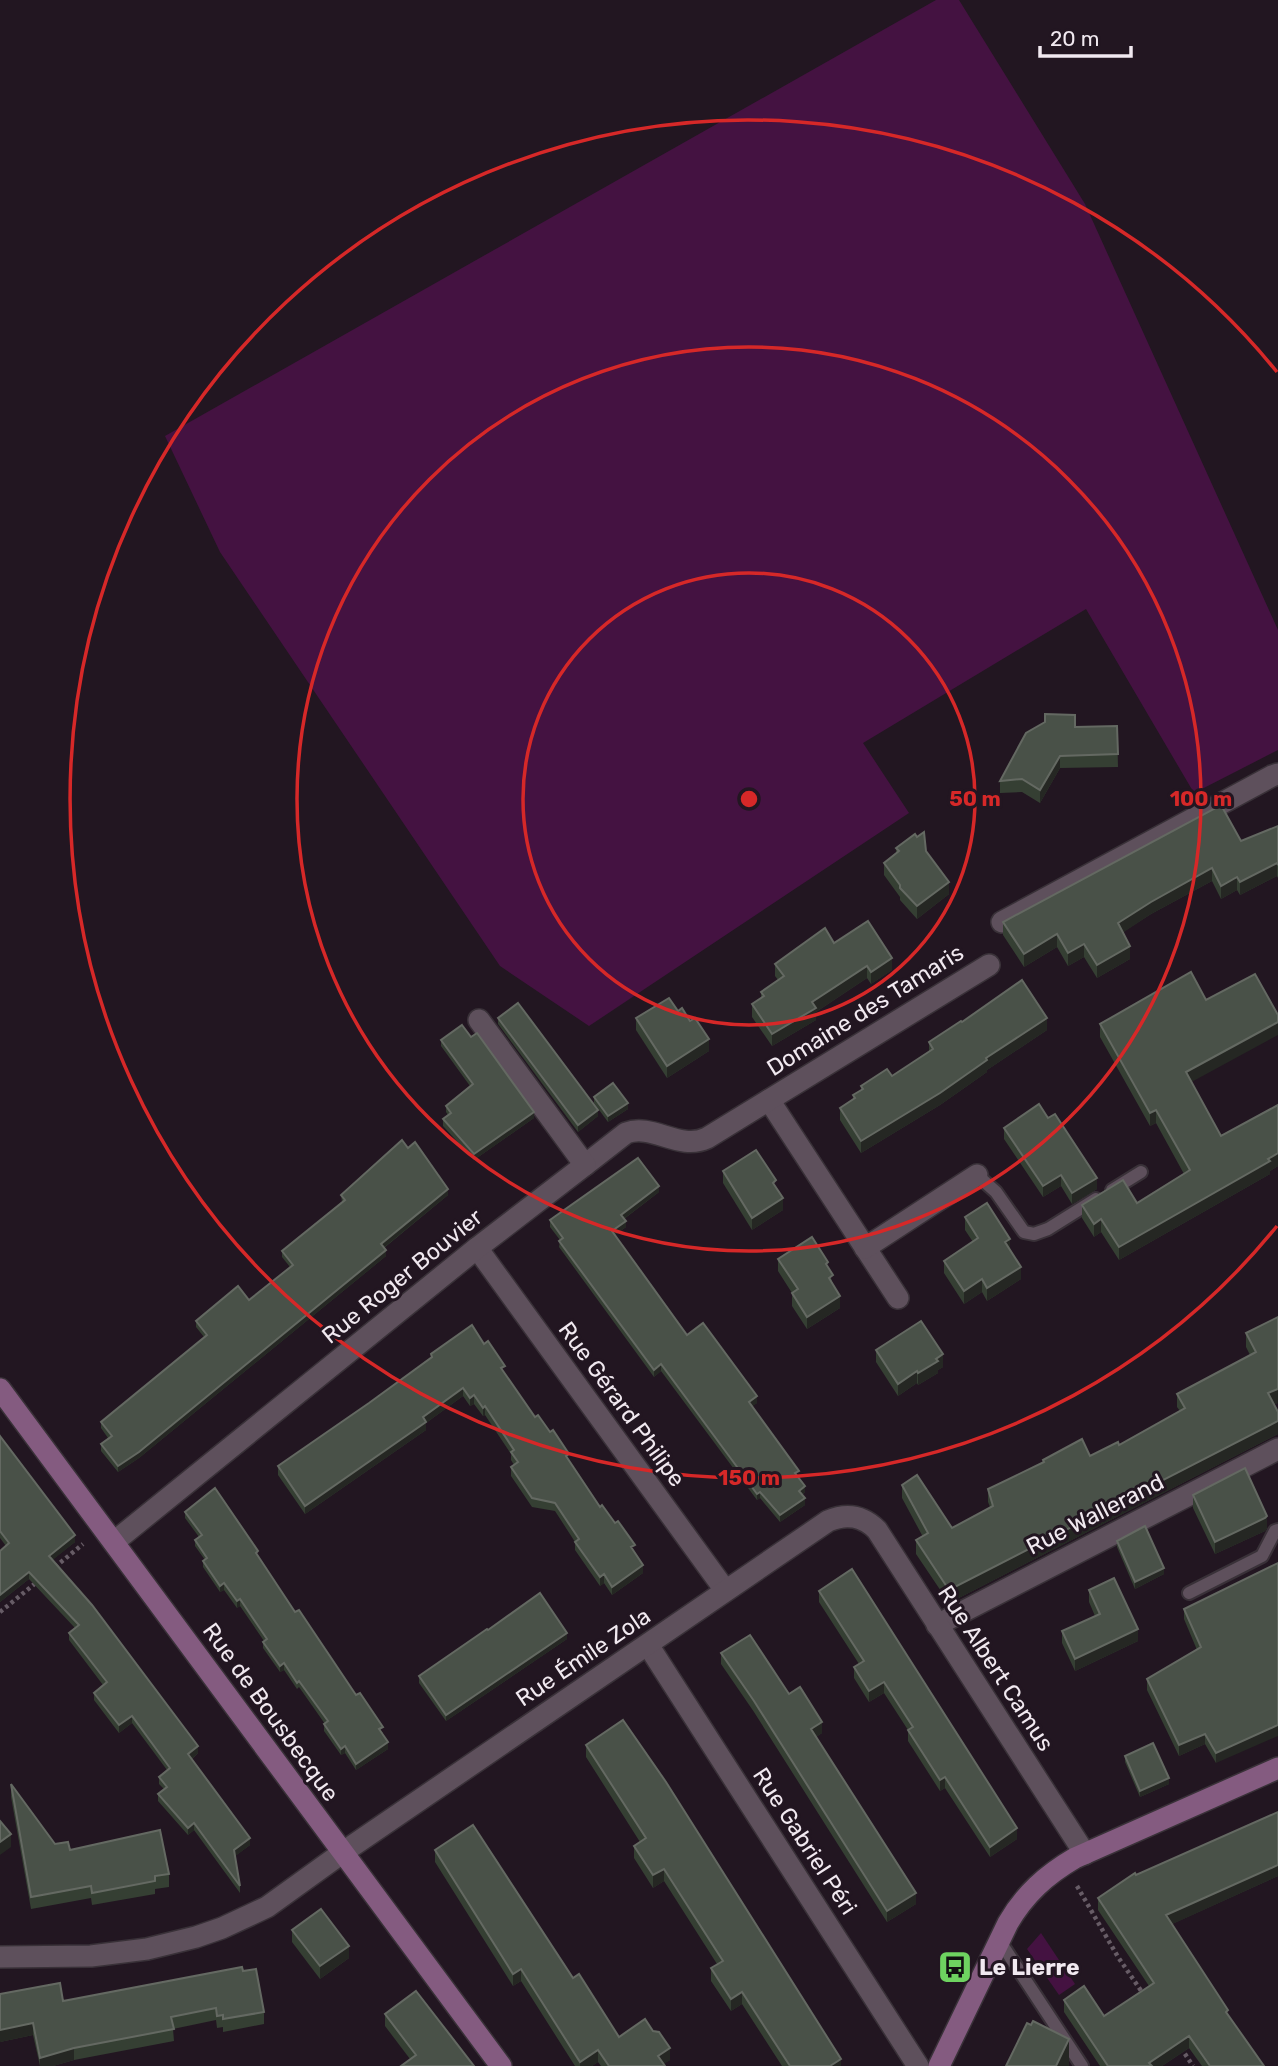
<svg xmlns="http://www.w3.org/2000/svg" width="1278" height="2066" font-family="Rubik,sans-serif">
	<rect width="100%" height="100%" fill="#221621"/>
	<g fill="#441241">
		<path d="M936 0H959L1085 204 1278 630V750L1194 793 1086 609 863 743 909 813 589 1026 500 966 220 552 165 436Z"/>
		<path d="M1041 1933 1075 1984 1059 1995 1027 1949Z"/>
	</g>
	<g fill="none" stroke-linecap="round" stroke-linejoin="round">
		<g stroke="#393138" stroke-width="16">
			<g id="lane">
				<path d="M977 1175 996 1192 1024 1232 1034 1234 1048 1229 1096 1199"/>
				<path d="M1112 1190 1141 1172"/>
				<path d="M1189 1593 1262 1556 1275 1531 1278 1530"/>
				<path d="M999 1940 1082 2066"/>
			</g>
		</g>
		<g stroke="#393138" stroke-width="24">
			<g id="street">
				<path d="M1002 922 1272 776 1278 774"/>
				<path d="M769 1100 898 1298"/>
				<path d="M585 1165 626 1133C653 1123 679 1151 707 1138L989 965"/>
				<path d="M477 1248 725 1590"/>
				<path d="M865 1248 977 1175"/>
				<path d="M114 1542 477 1248 585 1165 479 1020"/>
				<path d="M937 1625 1278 1449"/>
				<path d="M648 1645 918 2066"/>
				<path d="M0 1957 91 1956 147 1949 196 1937 222 1928 267 1907 342 1853 828 1521C847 1513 863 1516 877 1530L1085 1854"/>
			</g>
		</g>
		<g stroke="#393138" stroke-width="24">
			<g id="secondary">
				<path d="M0 1389 501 2066"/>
				<path d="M939 2066 1008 1923C1025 1894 1046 1875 1075 1858L1278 1768"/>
			</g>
		</g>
		<g stroke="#675c66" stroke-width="4.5" stroke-dasharray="3.5 3.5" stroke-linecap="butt">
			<path d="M55 1567 83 1544"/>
			<path d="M0 1612 37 1582"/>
			<path d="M1077 1886 1118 1957 1144 1995"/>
			<path d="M1181 2048 1193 2066"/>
		</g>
		<use href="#lane" stroke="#5e505c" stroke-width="12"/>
		<use href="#street" stroke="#5e505c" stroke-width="21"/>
		<use href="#secondary" stroke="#845b80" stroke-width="21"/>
	</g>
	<g fill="#353f33">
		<path d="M1117 726 1118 767 1060 768 1040 803 1022 792 1000 793V781L1075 727Z"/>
		<path d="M1278 826V878L1277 876 1240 895 1237 890 1221 899 1212 881 1151 914 1123 932 1130 959 1097 978 1084 957 1068 966 1057 947 1024 967 1003 935V922L1241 841Z"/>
		<path d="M896 848 926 851 949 894 917 919 900 900V897L884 875V863L896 853Z"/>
		<path d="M834 943 892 970 871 984 867 978 816 1012V1020L772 1046 752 1017V1004L761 998V992L778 980 775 976V964Z"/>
		<path d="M678 1011 709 1051 667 1078 636 1030V1018Z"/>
		<path d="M498 1018 598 1116 578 1132 498 1024Z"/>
		<path d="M962 1022 1047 1030 987 1070V1072L940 1105 861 1153 840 1120V1108L853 1099V1095L861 1090V1086L892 1076 929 1052V1042Z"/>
		<path d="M1100 1024 1192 1082 1221 1136 1278 1105V1166L1270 1171V1174L1119 1260 1101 1232 1094 1237 1082 1218V1205L1137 1203 1184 1174 1156 1123 1150 1126 1100 1037Z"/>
		<path d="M471 1037 534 1118 474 1160 443 1126V1119L448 1115 446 1112V1106L470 1086 441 1046V1040Z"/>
		<path d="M594 1097 628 1109 608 1122 594 1103Z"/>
		<path d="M1048 1118 1097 1189 1072 1204 1061 1186 1043 1197 1004 1139V1128Z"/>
		<path d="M723 1171 776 1188 783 1210 752 1230 723 1183Z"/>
		<path d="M659 1192 624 1219 626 1227 615 1235 687 1335 757 1403 752 1406 798 1477 805 1492 802 1495 805 1505 780 1522 760 1498 757 1500 661 1371 654 1377 559 1247 560 1240 550 1227V1220Z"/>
		<path d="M341 1195H448L384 1248 386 1256 139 1458 118 1472 101 1451V1444L108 1438 101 1428V1422L204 1337 196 1327V1321L249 1300 290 1267 282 1257V1251L342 1202Z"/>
		<path d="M965 1217 1010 1251 1021 1279 987 1301 982 1292 964 1304 944 1273V1261L973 1242 965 1230Z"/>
		<path d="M778 1259 828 1268 840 1308 807 1329 792 1306V1293L778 1271Z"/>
		<path d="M1278 1317V1403L1274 1404 1278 1412V1434L949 1603 916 1554V1540L923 1537 902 1498V1485L952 1528 990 1507 988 1502V1489L1043 1463V1460L1090 1456 1119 1445 1180 1411 1177 1407V1394L1250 1355 1246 1347V1333Z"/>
		<path d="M876 1350 943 1367 938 1370V1373L918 1385 917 1383 898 1396 876 1362Z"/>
		<path d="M431 1354 505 1373 535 1417 569 1460 600 1507 635 1553 643 1573 612 1595 604 1583 600 1586 575 1550V1542L555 1511 532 1507 511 1476V1467L514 1465 511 1460V1454L485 1415 483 1416 474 1404 470 1406 463 1396 426 1423V1430L305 1514 278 1475V1466L369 1403 431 1358Z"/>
		<path d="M0 1436 75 1542 52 1560 198 1753 192 1759 250 1845 235 1856 240 1886V1893L194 1830 188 1835 158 1801V1794L164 1789 159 1784V1777L167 1770 132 1723 119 1733 94 1700V1693L103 1685 69 1640V1633L75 1628 29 1579 0 1602V1551L6 1546 0 1538Z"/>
		<path d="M1193 1495 1267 1528 1265 1531 1215 1554 1193 1508Z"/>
		<path d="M185 1512 258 1557 295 1612 383 1733 382 1734 388 1749 356 1770 345 1753 341 1755 324 1731V1724H325L299 1687 297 1689 284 1670 280 1672 263 1648V1642L264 1641 240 1606 237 1608 224 1590 220 1592 203 1567V1561L205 1560 195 1546V1540L199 1537 185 1518Z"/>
		<path d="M1117 1541 1164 1574 1135 1589 1117 1547Z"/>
		<path d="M1278 1563 1216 1763 1205 1744 1179 1756 1147 1690V1679L1197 1650 1184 1619V1609Z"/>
		<path d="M1089 1590 1138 1641 1075 1671 1062 1643V1631L1095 1616 1089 1602Z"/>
		<path d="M819 1591 1017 1839 990 1857 945 1788 940 1791 908 1741V1730L884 1693 869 1702 854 1678V1667L859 1664 819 1602Z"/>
		<path d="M488 1630 567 1639 446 1721 419 1683V1676Z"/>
		<path d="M721 1653 789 1694 822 1733 816 1737 916 1904 887 1922 754 1712 721 1664Z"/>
		<path d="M586 1745 841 2066H782L742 2004 731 2011 711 1981V1968L717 1964 664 1881 653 1888 634 1858V1846L640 1842 586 1757Z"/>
		<path d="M1125 1756 1169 1784 1140 1797 1125 1762Z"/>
		<path d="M11 1784 55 1844 70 1850 169 1874V1887L155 1889V1894L92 1905 91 1898 31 1909 11 1797Z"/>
		<path d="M1278 1812V1876L1172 1924 1228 2015 1264 2066H1202L1189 2048 1162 2066H1100L1064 2012V2000L1104 2016 1149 1986 1098 1910V1898L1136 1875Z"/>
		<path d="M435 1850 573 1978 619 2037 670 2060 663 2064 665 2066H601L598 2062 592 2066H575L521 1981 513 1986 435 1862Z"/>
		<path d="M292 1930 349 1958 320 1979 292 1942Z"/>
		<path d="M243 1971 264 2012V2024L223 2032V2027L217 2028 216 2020 173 2029 174 2041 74 2060 53 2066H40L33 2035 0 2042 63 2001Z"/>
		<path d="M385 2014 474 2066 410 2059 385 2026Z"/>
	</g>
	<g fill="#252723">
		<path d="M1060 756V768L1040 803V790Z"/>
		<path d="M1277 863V876L1240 895V882Z"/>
		<path d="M1212 868V881L1151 914 1118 936V923L1151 902Z"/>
		<path d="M1237 877V890L1221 899V886Z"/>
		<path d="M949 882V894L917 919V906Z"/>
		<path d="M1057 934V947L1024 967V954Z"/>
		<path d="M1084 944V957L1068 966V953Z"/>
		<path d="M1130 946V959L1097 978V965Z"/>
		<path d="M892 958V970L871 984V972Z"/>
		<path d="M867 966V978L816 1012V1020L772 1046V1034L812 1002Z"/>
		<path d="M1047 1018V1030L987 1070V1072L940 1105 861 1153V1141Z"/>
		<path d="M1278 1022V1035L1186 1085V1072Z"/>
		<path d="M709 1039V1051L667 1078V1066Z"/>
		<path d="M628 1103V1109L608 1122V1116Z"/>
		<path d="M598 1110V1116L578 1132V1125Z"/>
		<path d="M1156 1110V1123L1150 1126V1113Z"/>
		<path d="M534 1112V1118L474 1160V1154Z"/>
		<path d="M1278 1153V1166L1270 1171V1174L1119 1260V1247Z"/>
		<path d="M1061 1175V1186L1043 1197V1186Z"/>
		<path d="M1097 1178V1189L1072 1204V1193Z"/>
		<path d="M659 1186V1192L621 1221V1215Z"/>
		<path d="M448 1189V1195L381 1250V1244Z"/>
		<path d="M783 1198V1210L752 1230V1218Z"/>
		<path d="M1101 1219V1232L1094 1237V1224Z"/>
		<path d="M626 1221V1227L612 1237V1231Z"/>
		<path d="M1010 1239V1251L1005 1242Z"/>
		<path d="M386 1250V1256L139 1458 118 1472V1466Z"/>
		<path d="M1021 1267V1279L987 1301V1288Z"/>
		<path d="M982 1279V1292L964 1304V1291Z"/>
		<path d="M840 1296V1308L807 1329V1317Z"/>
		<path d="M943 1354V1367L938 1370V1373L918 1385V1373Z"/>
		<path d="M661 1364V1371L654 1377V1370Z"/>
		<path d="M917 1371V1383L898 1396V1384Z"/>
		<path d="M463 1388V1396L426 1423V1430L305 1514V1506Z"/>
		<path d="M1278 1389V1403L1268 1407V1393Z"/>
		<path d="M474 1395V1404L470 1406V1398Z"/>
		<path d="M757 1396V1403L749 1409V1402Z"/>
		<path d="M485 1406V1415L483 1416V1408Z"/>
		<path d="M1278 1421V1434L949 1603V1590Z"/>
		<path d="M805 1486V1492L799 1497V1491Z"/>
		<path d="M760 1492V1498L757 1500V1494Z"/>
		<path d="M805 1498V1505L780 1522V1515Z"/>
		<path d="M1267 1516V1528L1265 1531 1215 1554V1542Z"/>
		<path d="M75 1535V1542L49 1563V1556Z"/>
		<path d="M643 1565V1573L612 1595V1587Z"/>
		<path d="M1164 1568V1574L1135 1589V1582Z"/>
		<path d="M29 1572V1579L0 1602V1595Z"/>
		<path d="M604 1574V1583L600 1586V1577Z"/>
		<path d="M224 1583V1590L220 1592V1586Z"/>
		<path d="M240 1599V1606L237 1608V1601Z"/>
		<path d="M1138 1629V1641L1075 1671V1659Z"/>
		<path d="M567 1633V1639L446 1721V1715Z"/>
		<path d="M284 1663V1670L280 1672V1666Z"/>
		<path d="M884 1682V1693L869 1702V1691Z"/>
		<path d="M132 1716V1723L119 1733V1725Z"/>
		<path d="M822 1722V1733L811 1740V1729Z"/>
		<path d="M1278 1725V1736L1216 1763V1753Z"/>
		<path d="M1205 1734V1744L1179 1756V1745Z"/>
		<path d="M388 1742V1749L356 1770V1764Z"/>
		<path d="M198 1746V1753L188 1762V1754Z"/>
		<path d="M345 1746V1753L341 1755V1749Z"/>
		<path d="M945 1777V1788L940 1791V1780Z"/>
		<path d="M1169 1778V1784L1140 1797V1791Z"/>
		<path d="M194 1823V1830L188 1835V1828Z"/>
		<path d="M1017 1828V1839L990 1857V1847Z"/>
		<path d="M11 1834V1847L0 1855V1842Z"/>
		<path d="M250 1838V1845L234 1857V1850Z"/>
		<path d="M1278 1865V1876L1166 1927V1915Z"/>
		<path d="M664 1869V1881L653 1888V1875Z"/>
		<path d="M916 1893V1904L887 1922V1911Z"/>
		<path d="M349 1946V1958L320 1979V1966Z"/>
		<path d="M521 1969V1981L513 1986V1974Z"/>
		<path d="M742 1992V2004L731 2011V1999Z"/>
		<path d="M33 2023V2035L0 2042V2030Z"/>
		<path d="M1189 2036V2048L1162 2066H1149V2063Z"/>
		<path d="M1069 2039V2066H1056Z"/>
		<path d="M74 2048V2060L53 2066H40V2058Z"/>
		<path d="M670 2048V2060L661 2066 658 2056Z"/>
		<path d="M598 2050V2062L592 2066H580V2062Z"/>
		<path d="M841 2059V2066H830Z"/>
	</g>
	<g fill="#495148" stroke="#646962" stroke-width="2">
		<path d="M1045 714 1075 715V727L1117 726 1118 754 1060 756 1040 790 1022 779 1000 781 1026 733 1045 722Z"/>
		<path d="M1221 805 1241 841 1278 826V865L1277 863 1240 882 1237 877 1221 886 1212 868 1151 902 1118 923 1130 946 1097 965 1084 944 1068 953 1057 934 1024 954 1003 922Z"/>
		<path d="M924 832 926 851 949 882 917 906 900 888V885L884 863 899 851 896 848 915 834 917 837Z"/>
		<path d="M868 921 892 958 871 972 867 966 812 1002 816 1008 772 1034 752 1004 764 996 761 992 784 976 775 964 825 928 834 943Z"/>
		<path d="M1191 972 1206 1000 1255 974 1278 1015V1022L1186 1072 1221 1136 1278 1105V1153L1268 1159 1270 1161 1119 1247 1101 1219 1094 1224 1082 1205 1123 1180 1137 1203 1190 1170 1156 1110 1150 1113 1100 1024Z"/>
		<path d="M1022 980 1047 1018 986 1058 987 1060 940 1093 861 1141 840 1108 855 1098 853 1095 863 1089 861 1086 887 1069 892 1076 933 1049 929 1042 961 1021 962 1022Z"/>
		<path d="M669 998 678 1011 682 1008 690 1021 695 1018 709 1039 667 1066 636 1018Z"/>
		<path d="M518 1003 598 1110 578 1125 498 1018Z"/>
		<path d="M462 1025 471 1037 477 1033 534 1112 474 1154 443 1119 451 1113 446 1106 473 1084 441 1040Z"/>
		<path d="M613 1083 628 1103 608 1116 594 1097Z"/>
		<path d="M1039 1104 1048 1118 1055 1114 1097 1178 1072 1193 1061 1175 1043 1186 1004 1128Z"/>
		<path d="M402 1140 408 1148 415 1142 448 1189 381 1244 386 1250 139 1452 118 1466 101 1444 112 1436 101 1422 207 1335 196 1321 238 1286 249 1300 293 1265 282 1251 345 1200 341 1195Z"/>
		<path d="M756 1150 776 1180 773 1183 783 1198 752 1218 723 1171Z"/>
		<path d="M638 1158 659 1186 621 1215 626 1221 612 1231 687 1335 703 1323 757 1396 749 1402 799 1471 795 1473 805 1486 799 1491 805 1498 780 1515 760 1492 757 1494 661 1364 654 1370 559 1241 563 1238 550 1220Z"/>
		<path d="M987 1203 1010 1239 1005 1242 1021 1267 987 1288 982 1279 964 1291 944 1261 978 1238 965 1217Z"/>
		<path d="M812 1237 828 1262 826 1264 833 1275 829 1278 840 1296 807 1317 792 1293 798 1289 778 1259Z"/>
		<path d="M1278 1317V1389L1268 1393 1278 1412V1421L949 1590 916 1540 928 1533 902 1485 917 1475 952 1528 993 1506 988 1489 1044 1462 1043 1460 1082 1439 1090 1456 1118 1442 1119 1445 1185 1408 1177 1394 1256 1352 1246 1333Z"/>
		<path d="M921 1321 943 1354 936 1359 938 1361 918 1373 917 1371 898 1384 876 1350Z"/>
		<path d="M472 1325 484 1344 488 1341 505 1366 501 1368 535 1417 538 1415 550 1432 553 1430 569 1454 566 1456 600 1507 602 1505 615 1523 618 1521 635 1545 631 1547 643 1565 612 1587 604 1574 600 1577 575 1542 579 1539 555 1503 532 1498 511 1467 518 1462 511 1452 514 1450 485 1406 483 1408 474 1395 470 1398 463 1388 423 1417 426 1422 305 1506 278 1466 369 1403 432 1357 431 1354Z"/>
		<path d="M0 1436 75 1535 49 1556 92 1605 198 1746 188 1754 250 1838 234 1850 240 1886 194 1823 188 1828 158 1794 167 1787 159 1777 170 1768 132 1716 119 1725 94 1693 107 1682 69 1633 79 1625 29 1572 0 1595V1551L9 1543 0 1531Z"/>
		<path d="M1245 1468 1267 1516 1265 1518 1215 1542 1193 1495Z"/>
		<path d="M215 1488 258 1551 256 1553 295 1612 299 1610 356 1695 360 1693 383 1727 379 1729 388 1742 356 1764 345 1746 341 1749 324 1724 328 1721 299 1681 297 1683 284 1663 280 1666 263 1642 267 1639 240 1599 237 1601 224 1583 220 1586 203 1561 207 1558 195 1540 202 1535 185 1512Z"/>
		<path d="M1145 1526 1164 1568 1135 1582 1117 1541Z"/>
		<path d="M1278 1563V1725L1216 1753 1205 1734 1179 1745 1147 1679 1201 1647 1184 1609Z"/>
		<path d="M852 1569 1017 1828 990 1847 945 1777 940 1780 908 1730 913 1727 884 1682 869 1691 854 1667 864 1661 819 1591Z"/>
		<path d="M1114 1578 1138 1629 1075 1659 1062 1631 1100 1614 1089 1590Z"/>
		<path d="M540 1593 567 1633 446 1715 419 1676 487 1629 488 1630Z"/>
		<path d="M750 1635 789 1694 800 1687 822 1722 811 1729 916 1893 887 1911 754 1701 721 1653Z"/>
		<path d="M623 1720 666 1782 841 2059 830 2066H790L742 1992 731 1999 711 1968 723 1961 664 1869 653 1875 634 1846 646 1838 586 1745Z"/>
		<path d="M1153 1743 1169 1778 1140 1791 1125 1756Z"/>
		<path d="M11 1784 55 1844 68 1842 70 1850 160 1830 169 1874 155 1876V1881L92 1893 91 1886 31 1897Z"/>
		<path d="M1278 1812V1865L1166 1915 1228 2010 1226 2012 1264 2066H1210L1189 2036 1149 2063 1152 2066H1108L1064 2000 1084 1986 1104 2016 1154 1983 1098 1898 1135 1873 1136 1875Z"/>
		<path d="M0 1821 11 1834 0 1842Z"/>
		<path d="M473 1825 573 1978 579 1974 619 2037 645 2019 653 2031 659 2032 670 2048 658 2056 665 2066H609L598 2050 580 2062 521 1969 513 1974 435 1850Z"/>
		<path d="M321 1909 349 1946 320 1966 292 1930Z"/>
		<path d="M242 1967 243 1971 256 1969 264 2012 223 2019V2015L217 2016 216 2008 171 2017 174 2029 74 2048 40 2058 33 2023 0 2030V1994L60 1983 63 2001Z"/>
		<path d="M416 1991 474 2066H401L416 2055 385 2014Z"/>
		<path d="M1033 2021 1069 2039 1056 2066H1006L1027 2023 1031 2025Z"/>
	</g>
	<g fill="none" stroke="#d62828" stroke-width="3.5">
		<circle cx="749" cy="799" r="226"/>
		<circle cx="749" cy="799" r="452"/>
		<path d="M1277 1226A679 679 0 1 1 1277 372"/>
	</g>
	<defs>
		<g id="bus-square" transform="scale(1.75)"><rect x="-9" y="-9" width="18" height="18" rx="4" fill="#6ed360" stroke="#221621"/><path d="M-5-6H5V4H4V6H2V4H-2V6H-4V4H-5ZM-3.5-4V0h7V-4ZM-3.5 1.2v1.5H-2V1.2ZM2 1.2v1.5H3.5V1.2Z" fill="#111"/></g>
	</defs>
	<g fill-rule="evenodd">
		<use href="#bus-square" x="955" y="1967"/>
	</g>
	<g text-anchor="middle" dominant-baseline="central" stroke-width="6" stroke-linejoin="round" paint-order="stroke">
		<g font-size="23" fill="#f1e9f0" stroke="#221621">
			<text transform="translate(865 1010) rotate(-32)">Domaine des Tamaris</text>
			<text transform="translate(402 1276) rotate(-39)">Rue Roger Bouvier</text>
			<text transform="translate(622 1404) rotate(54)">Rue Gérard Philipe</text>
			<text transform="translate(1095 1514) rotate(-27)">Rue Wallerand</text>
			<text transform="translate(583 1657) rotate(-34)">Rue Émile Zola</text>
			<text transform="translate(996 1668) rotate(57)">Rue Albert Camus</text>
			<text transform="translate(271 1712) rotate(54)">Rue de Bousbecque</text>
			<text transform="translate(805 1841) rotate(57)">Rue Gabriel Péri</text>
		</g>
		<g font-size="23" font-weight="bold" fill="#f1e9f0" stroke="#221621" text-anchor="start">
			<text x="979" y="1967">Le Lierre</text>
		</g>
	</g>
	<circle cx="749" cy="799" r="10" fill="#d62828" stroke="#221621" stroke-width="3.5"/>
	<g font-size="21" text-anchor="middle" font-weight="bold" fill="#d62828" stroke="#221621" stroke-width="6" stroke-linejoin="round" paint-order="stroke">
		<text x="975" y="806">50 m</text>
		<text x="1201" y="806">100 m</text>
		<text x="749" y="1485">150 m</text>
	</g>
	<path d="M1040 46v10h91v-10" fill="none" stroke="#f1e9f0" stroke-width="3.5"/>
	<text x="1050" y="46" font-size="21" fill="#f1e9f0" stroke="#221621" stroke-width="5" paint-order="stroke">20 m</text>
</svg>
